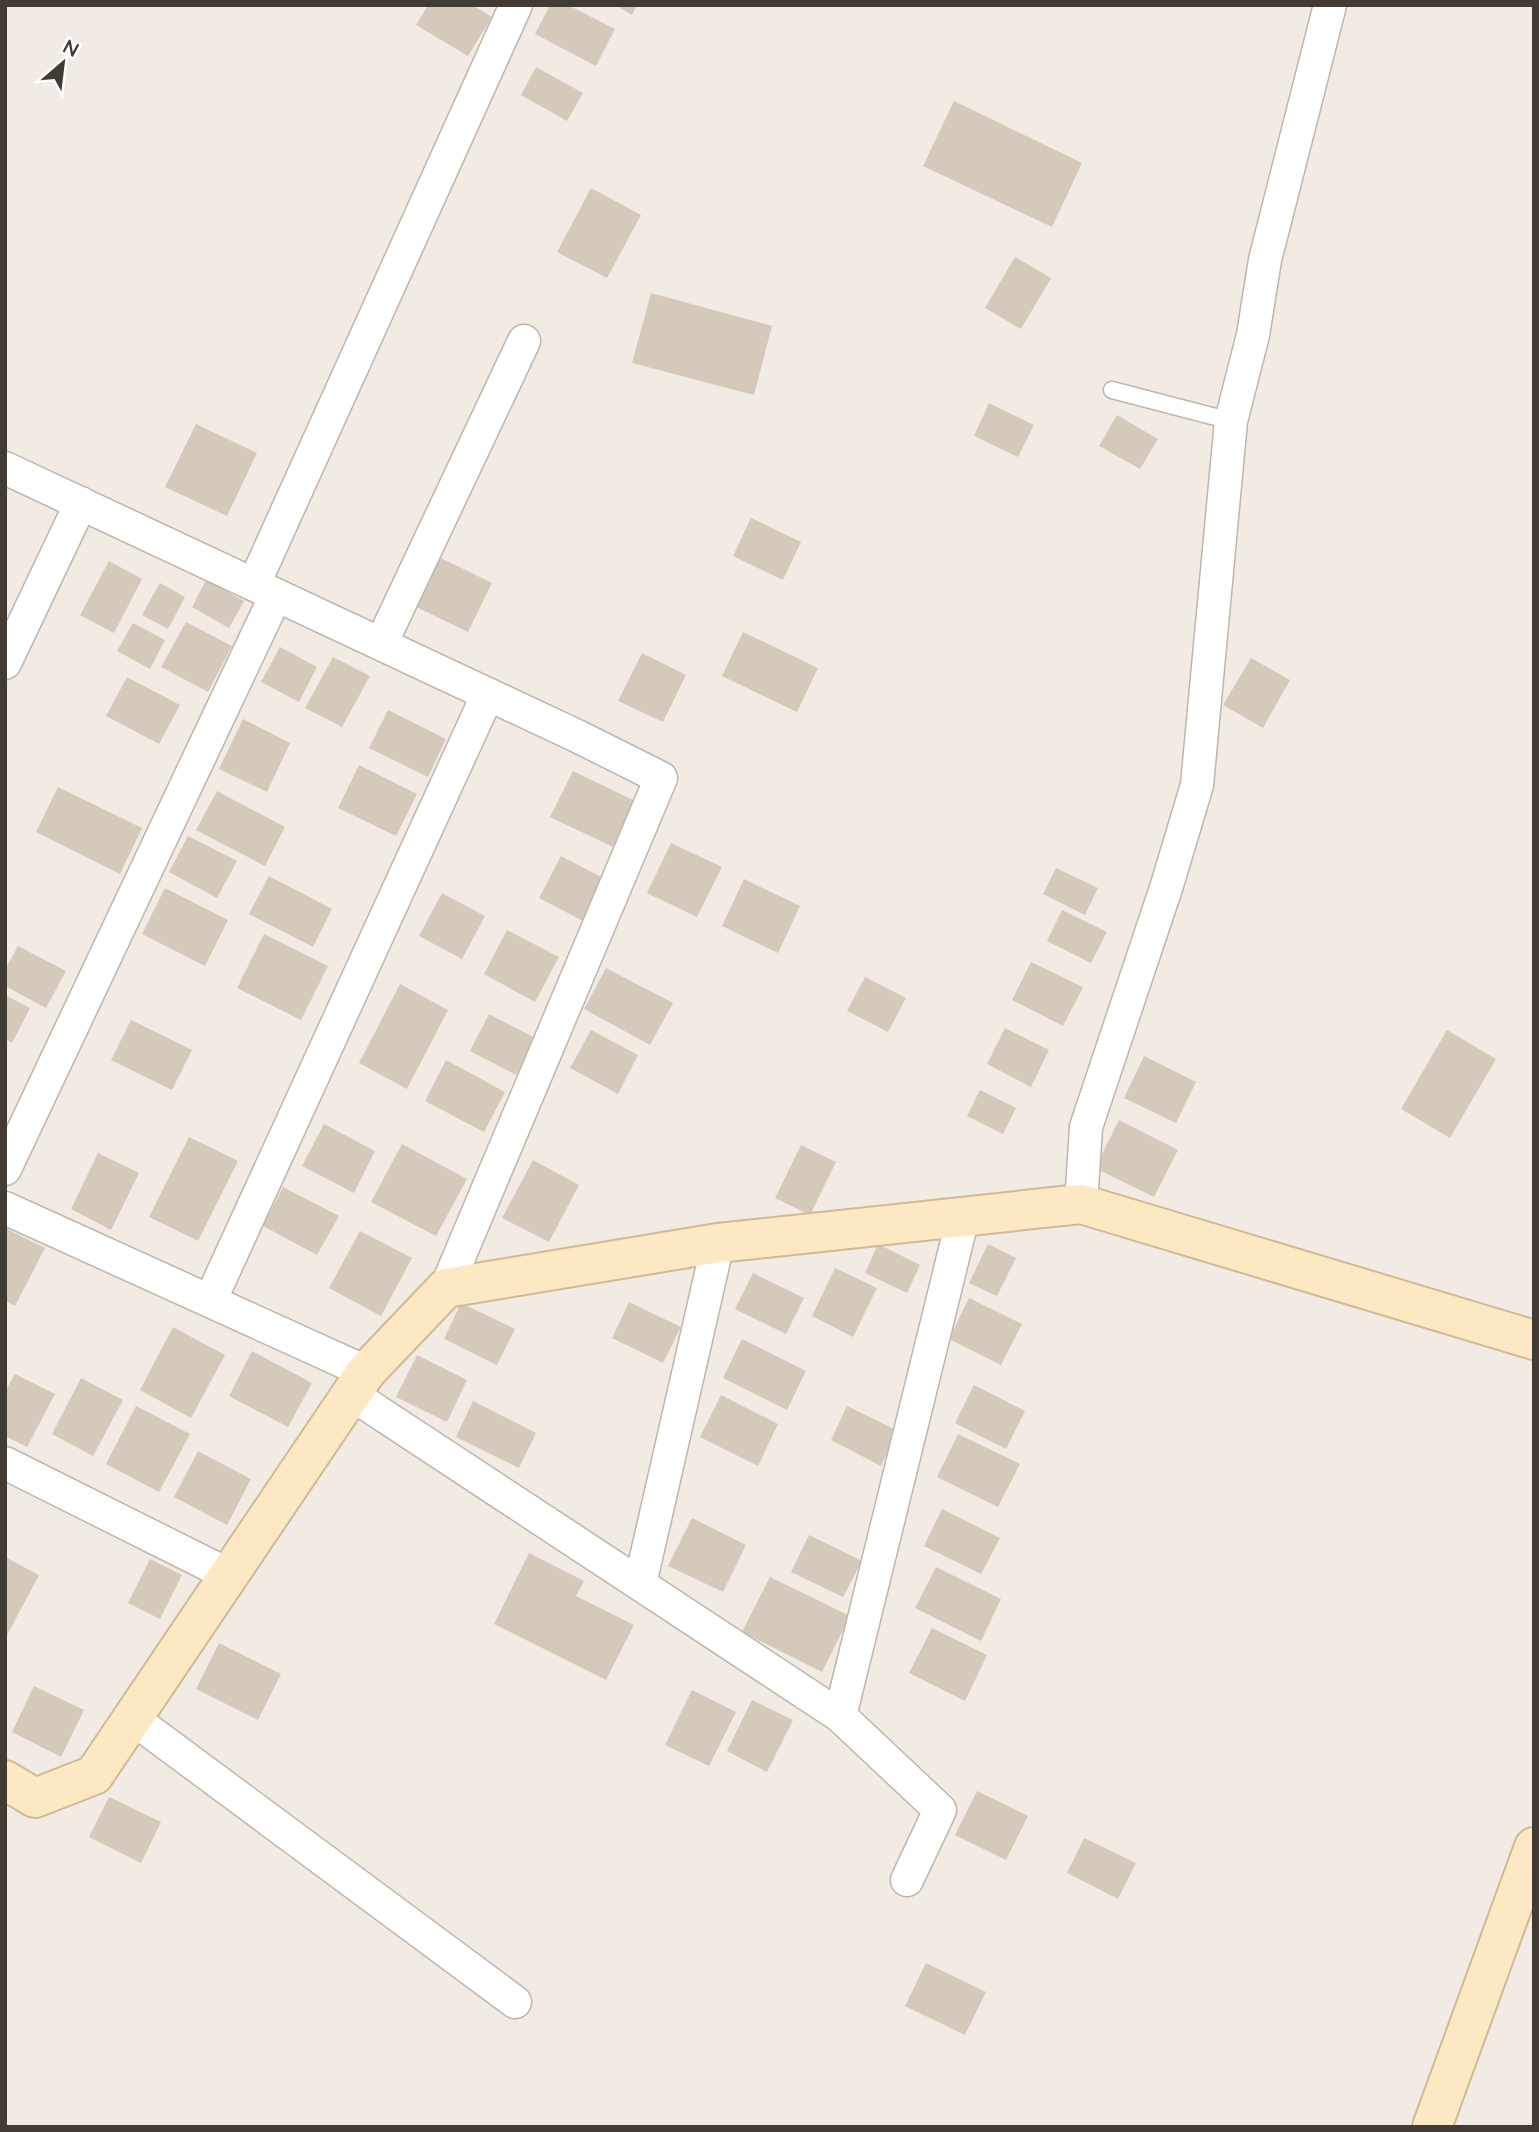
<svg xmlns="http://www.w3.org/2000/svg" width="1539" height="2132" font-family="Lato,sans-serif">
  <rect width="100%" height="100%" fill="#f1ebe3"/>
  <path fill="#d5c9bc" d="M428 5H472L492 17 468 56 416 25Z
    M550 5H568L615 29 596 66 535 34Z
    M615 5H637L632 15Z
    M536 67 583 93 567 121 521 95Z
    M954 101 1082 163 1052 227 923 166Z
    M591 188 641 215 607 278 557 252Z
    M1015 257 1051 278 1021 329 985 308Z
    M651 293 772 326 754 395 632 363Z
    M989 403 1034 425 1018 457 974 436Z
    M1117 415 1158 439 1140 469 1099 446Z
    M196 424 257 453 227 516 165 487Z
    M751 518 801 542 783 580 733 556Z
    M435 555 492 583 468 632 410 604Z
    M109 561 142 579 114 633 80 615Z
    M206 580 244 601 229 628 192 607Z
    M160 583 185 597 168 629 142 615Z
    M186 622 232 646 208 692 161 667Z
    M133 623 165 640 150 669 117 651Z
    M743 632 818 668 797 712 722 676Z
    M280 647 317 667 299 702 261 682Z
    M642 653 686 675 663 722 618 701Z
    M333 657 370 676 342 727 305 708Z
    M1251 658 1290 680 1263 728 1223 705Z
    M127 677 180 705 159 744 106 716Z
    M388 710 446 739 428 777 369 748Z
    M243 719 290 743 267 792 219 769Z
    M359 765 417 794 396 836 338 808Z
    M573 771 635 801 613 847 550 817Z
    M58 787 142 828 120 874 36 832Z
    M217 791 285 827 265 866 196 830Z
    M188 836 237 861 217 898 169 872Z
    M671 843 722 867 697 917 647 893Z
    M561 856 607 880 585 922 539 898Z
    M1056 868 1098 888 1085 915 1043 894Z
    M269 876 332 909 313 947 249 914Z
    M744 879 800 906 778 953 722 926Z
    M165 888 228 920 205 966 142 934Z
    M442 893 485 916 462 959 419 936Z
    M1062 910 1107 932 1091 963 1047 941Z
    M507 930 559 957 535 1002 484 974Z
    M264 934 328 966 301 1020 237 988Z
    M18 946 66 971 46 1008 5 986V970Z
    M1031 962 1083 987 1063 1026 1012 1000Z
    M606 968 673 1003 650 1045 584 1009Z
    M865 977 906 998 888 1032 847 1011Z
    M400 984 448 1010 407 1089 359 1063Z
    M5 995 30 1008 12 1043 5 1039Z
    M489 1014 535 1038 516 1075 470 1051Z
    M131 1020 192 1050 172 1090 111 1060Z
    M1005 1028 1049 1050 1031 1087 987 1064Z
    M591 1030 638 1055 618 1094 570 1068Z
    M1447 1030 1496 1059 1450 1138 1401 1109Z
    M1144 1056 1196 1082 1176 1123 1124 1098Z
    M446 1060 505 1092 484 1132 425 1101Z
    M980 1090 1016 1108 1003 1134 967 1116Z
    M1119 1120 1178 1150 1154 1197 1095 1168Z
    M324 1124 375 1151 354 1193 302 1166Z
    M189 1137 238 1161 198 1241 149 1217Z
    M402 1144 467 1179 436 1236 371 1202Z
    M801 1145 836 1162 810 1215 775 1198Z
    M98 1153 139 1173 111 1230 71 1209Z
    M533 1160 579 1185 549 1242 502 1218Z
    M283 1187 339 1216 317 1255 263 1226Z
    M7 1229 45 1248 15 1306 5 1301V1233Z
    M360 1231 412 1258 381 1316 329 1288Z
    M878 1244 920 1265 907 1293 865 1273Z
    M988 1244 1016 1258 997 1296 969 1283Z
    M835 1268 877 1288 853 1337 812 1316Z
    M753 1273 804 1298 786 1334 735 1309Z
    M969 1298 1022 1324 1001 1365 949 1339Z
    M629 1302 681 1327 663 1363 612 1338Z
    M461 1303 515 1329 497 1365 444 1339Z
    M173 1327 225 1355 191 1418 140 1390Z
    M742 1339 806 1371 787 1410 723 1378Z
    M252 1351 312 1383 288 1427 229 1396Z
    M417 1355 467 1380 447 1422 396 1397Z
    M15 1374 55 1394 27 1447 5 1436V1392Z
    M81 1378 123 1400 93 1456 52 1434Z
    M974 1385 1025 1411 1006 1449 955 1423Z
    M721 1395 778 1424 758 1466 700 1437Z
    M473 1401 536 1433 519 1468 456 1437Z
    M136 1406 190 1434 159 1492 106 1464Z
    M847 1406 898 1431 881 1466 831 1440Z
    M958 1434 1020 1464 998 1507 937 1477Z
    M198 1451 251 1479 227 1525 174 1497Z
    M942 1509 1000 1538 981 1574 924 1546Z
    M692 1518 746 1545 723 1592 668 1566Z
    M809 1535 862 1561 843 1597 791 1572Z
    M529 1553 584 1581 576 1596 634 1625 606 1680 494 1624Z
    M5 1557 39 1575 5 1639Z
    M150 1559 182 1575 160 1619 128 1603Z
    M936 1567 1001 1599 981 1641 915 1608Z
    M770 1577 850 1616 822 1672 742 1632Z
    M932 1628 987 1655 965 1701 909 1673Z
    M219 1643 281 1674 258 1720 196 1689Z
    M34 1686 84 1710 61 1757 12 1732Z
    M692 1690 736 1712 709 1766 665 1745Z
    M752 1700 793 1720 767 1772 727 1751Z
    M977 1791 1028 1816 1006 1860 955 1835Z
    M109 1797 161 1822 141 1863 89 1837Z
    M1084 1838 1136 1863 1118 1899 1067 1873Z
    M926 1963 986 1992 965 2035 905 2006Z"/>
  <g fill="none" stroke-linecap="round" stroke-linejoin="round">
    <g stroke="#bfb5aa" stroke-width="19">
      <path id="lane" d="M1112 390 1231 421"/>
    </g>
    <g stroke="#bfb5aa" stroke-width="35">
      <path id="street" d="M5 468 577 736 661 778 446 1288
        M254 584 516 5
        M381 644 524 341
        M5 663 81 503
        M5 1169 276 595
        M1081 1204 1086 1127 1167 885 1197 785 1231 421 1253 335 1265 260 1330 5
        M5 1208 366 1372
        M210 1301 488 694
        M351 1394 840 1716 940 1810 907 1880
        M5 1463 229 1575
        M640 1584 718 1243
        M840 1716 963 1217
        M132 1718 515 2002"/>
    </g>
    <g stroke="#cfba95" stroke-width="42">
      <path id="secondary" d="M5 1780 35 1798 94 1775 366 1372 446 1288 718 1243 1081 1204 1534 1340
        M1432 2127 1534 1847"/>
    </g>
    <use href="#lane" stroke="#fff" stroke-width="16"/>
    <use href="#street" stroke="#fff" stroke-width="32"/>
    <use href="#secondary" stroke="#fce8c2" stroke-width="38"/>
  </g>
  <rect width="1539" height="2132" fill="none" stroke="#423b34" stroke-width="14"/>
  <g transform="translate(63 63) rotate(28)" stroke="#ffffff" stroke-width="5" paint-order="stroke">
  <path d="M0-5L12 26L0 18L-12 26Z" fill="#423b34"/>
  <text y="-10" font-size="19" font-weight="bold" text-anchor="middle" fill="#423b34">N</text>
  </g>
</svg>
